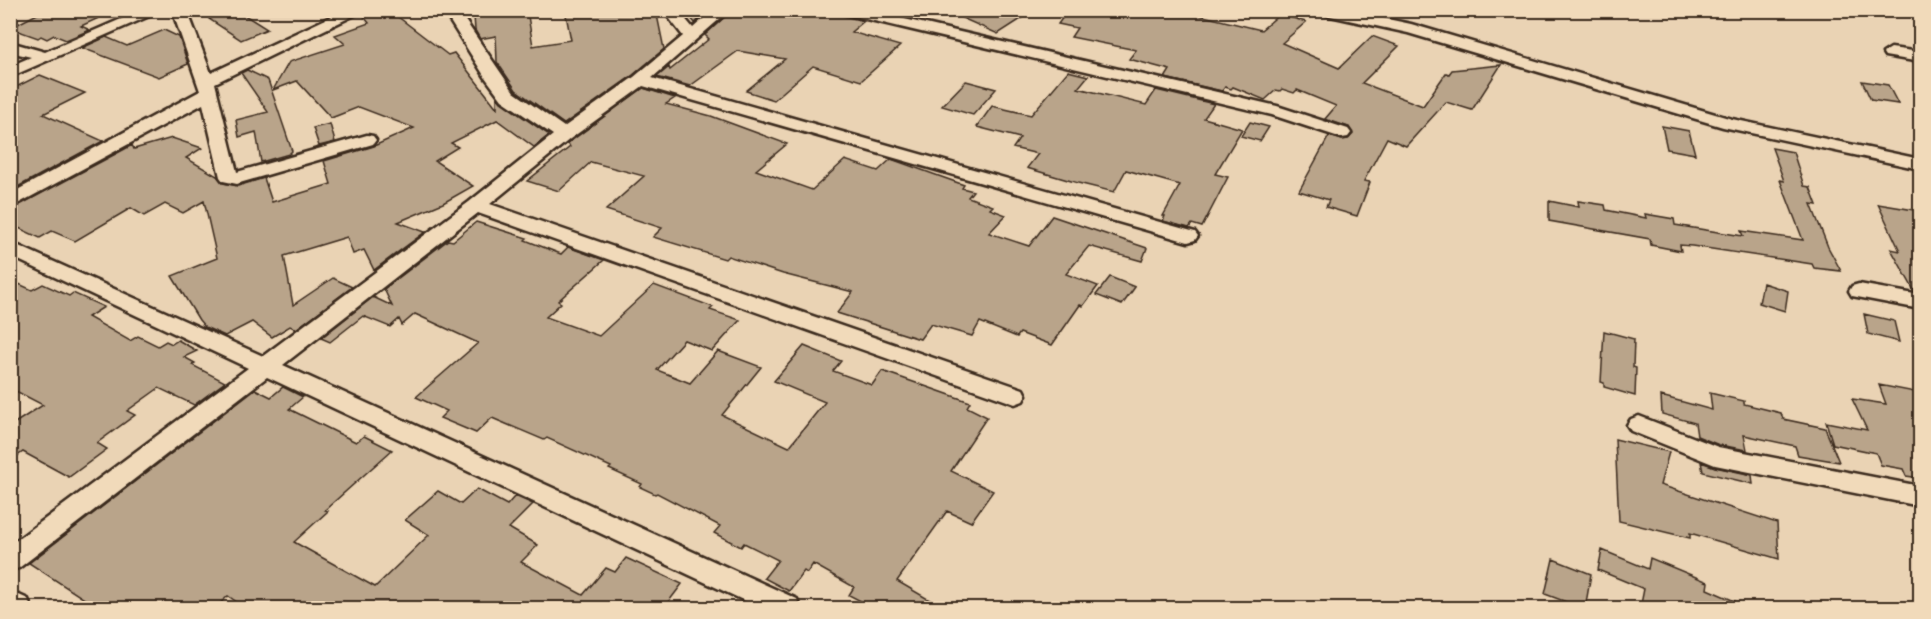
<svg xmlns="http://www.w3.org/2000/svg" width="1931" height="619" font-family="Delius,sans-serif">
  <rect width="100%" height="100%" fill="#ead3b4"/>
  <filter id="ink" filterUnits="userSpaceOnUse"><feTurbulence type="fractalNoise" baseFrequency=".0167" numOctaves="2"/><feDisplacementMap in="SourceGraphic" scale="12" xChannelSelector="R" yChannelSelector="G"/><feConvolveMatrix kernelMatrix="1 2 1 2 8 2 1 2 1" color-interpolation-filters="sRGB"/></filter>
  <g filter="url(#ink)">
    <path fill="#b9a48a" stroke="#3b2a1e" stroke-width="1.5" d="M45 10H116L81 26 90 30 66 40 54 35 47 39 41 36 38 38 10 28Z
      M367 10H389L448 55 454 53 497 108V97L501 102 549 135 534 147 497 120 451 143 458 147 435 161 473 186 443 203 398 222 425 232 374 270 364 250 353 254 347 237 284 256 293 305 333 278 352 287 296 329 290 326 272 337 252 322 225 336 205 327 199 320 172 276 217 258 204 201 183 213 165 204 144 216 131 208 75 241 52 231 40 238 10 224V210L123 150 132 145 134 149 172 138 202 148 186 158 217 176 223 183 238 186 264 178 272 202 331 184 324 161 374 146 414 128 359 107 331 118 297 81 273 90 289 62 345 44 335 35 369 23 362 14Z
      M511 10H527L533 46 571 40 565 10H656L664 49 633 75 564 124 516 90 497 62 496 36 480 39 475 30 474 16Z
      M684 10H709L695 23Z
      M732 10H835L844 16 864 21 851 32 900 46 861 81 813 66 774 100 746 91 785 59 738 51 690 86 657 77 669 67 670 70 709 39 705 35Z
      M944 10H1035L998 34Z
      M1068 10H1201L1199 15 1261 30 1280 14 1306 22 1282 43 1339 68 1372 36 1399 46 1362 83 1423 106 1446 73 1449 74 1452 70 1501 65 1472 110 1446 102 1406 146 1387 138 1364 181 1370 182 1357 216 1326 207 1329 200 1299 191 1329 136 1342 140 1348 139 1353 134 1349 127 1325 119 1336 106 1297 90 1294 93 1282 89 1280 91 1276 90 1265 100 1233 87 1231 89 1225 87 1222 91 1165 78 1170 70 1129 59 1136 50 1071 37 1077 28 1058 24Z
      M230 11 238 16 243 14 267 29 241 40 209 19Z
      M164 30 179 37 188 64 159 77 82 48 106 37 127 46Z
      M247 70 268 80 292 151 289 154 261 162 256 132 239 137 236 120 268 112 241 73Z
      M1068 71 1088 76 1078 88 1146 105 1156 90 1214 104 1204 118 1242 129 1215 174 1228 177 1202 227 1192 224 1189 228 1163 221 1165 216H1163L1180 185 1126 170 1114 192 1078 183 1027 168 1038 154 1013 148 1020 138 977 127 992 106 1031 115Z
      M40 75 85 93 43 114 103 141 10 191V90Z
      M966 81 996 89 973 115 942 106Z
      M1862 81 1888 85 1898 104 1871 100Z
      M643 88 675 98 666 104 711 116 787 144 756 170 812 190 845 160 878 171 891 159 964 185 962 188 973 191 968 197 993 206 990 209 1006 215 989 233 1029 246 1052 216 1147 248 1142 261 1089 246 1066 274 1098 286 1083 306 1080 305 1052 345 1020 333 1017 337 980 322 972 336 931 324 920 339 837 313 853 292 783 274 728 256 725 259 653 237 662 228 606 210 644 176 591 162 559 191 527 181 570 147 568 143 571 141Z
      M1250 122 1269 127 1260 141 1241 136Z
      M330 124 335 142 319 146 313 128Z
      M1662 126 1689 131 1695 154 1667 149Z
      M1772 148 1793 152 1804 186 1810 187 1817 205 1811 204 1828 247 1841 271 1814 268 1812 264 1692 246 1680 245 1681 251 1651 245 1650 239 1549 221V201L1579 207 1578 201 1605 205 1606 210 1646 218 1645 214 1674 219 1675 225 1743 236 1741 231 1803 240 1780 180 1784 181Z
      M1878 204 1920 211V293L1915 292 1891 249 1900 251Z
      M476 222 527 238 525 240 561 254 568 247 604 260 558 301 561 303 546 317 599 336 654 285 713 307 710 310 740 320 712 351 684 340 657 370 690 383 718 351 761 367 722 415 789 447 825 402 774 381 804 346 841 361 833 371 872 385 882 371 970 402 967 407 987 417 951 471 993 491 971 522 947 511 897 581 945 609H876L849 595 854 587 813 564 807 573 804 571 789 591 764 578 778 560 744 543 741 547 714 533 720 526 657 493 655 494 640 487 642 484 609 469 611 467 547 438 544 440 492 418 476 433 440 418 447 411 416 397 478 343 415 314 402 325 399 319 390 327 363 316 330 342 321 338 373 297 392 306 384 289 448 240 453 241Z
      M1110 277 1135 287 1122 305 1096 295Z
      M10 280 32 290 43 284 69 296 73 293 104 307 88 317 130 341 138 336 158 346 166 341 172 344 178 340 197 351 184 357 195 363 192 365 225 382 194 405 159 388 127 411 135 415 97 443 107 449 69 477 23 452 10 461V426L43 405 10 388Z
      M1763 283 1788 291 1785 311 1759 303Z
      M1864 314 1894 321 1899 342 1868 334Z
      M1604 331 1634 339 1633 367 1636 368 1635 396 1604 387V383L1601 382Z
      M1879 385 1920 393V478L1906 476 1903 469 1881 465 1876 453 1833 444 1826 422 1867 430 1852 399 1886 404Z
      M283 387 303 397 289 409 356 442 364 436 392 450 325 510 328 511 294 542 375 587 429 535 405 520 438 491 461 504 477 489 507 505 515 496 533 504 509 528 538 545 521 562 583 595 606 568 615 572 626 558 682 584 663 609H247L228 596 214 609H75L86 600 29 563 255 389 271 397Z
      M1710 393 1744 401V404L1781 413 1783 419 1825 428 1839 462 1798 455 1795 446 1744 435 1747 450 1719 445 1697 436 1695 423 1662 414 1661 396 1712 410Z
      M1615 439 1669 452 1660 485 1777 523 1779 559 1690 533V538L1619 521Z
      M1701 462 1715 467 1752 475 1753 484 1703 472Z
      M1602 550 1648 569 1650 558 1708 582 1707 589 1753 609H1652L1641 604 1644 589 1598 570Z
      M1553 559 1591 574 1585 609 1545 594Z"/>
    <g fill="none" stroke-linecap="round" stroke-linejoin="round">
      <g stroke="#3b2a1e" stroke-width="5">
        <path id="street" d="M142 10H163L10 77V66L31 57 10 52V42L45 52Z
          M172 10H187L211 73 345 10H365L215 83 237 172 367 135 373 136 376 140 373 144 243 182 237 184 223 181 220 177 203 104 10 208V194L200 91Z
          M443 10H458L514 92 564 127 634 77 683 36 663 10H678L693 28 713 10H730L652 78 1195 232 1198 236 1195 240 1188 242 1181 240 643 86 570 139 490 204 1023 389 1026 395 1023 401 1015 404 1007 401 478 213 283 365 797 599 800 608H760L267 377 19 568 10 571V545L248 368 10 256V242L263 356 469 202 553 135 502 100 485 77Z
          M838 10H866L1277 106 1348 129 1351 133 1348 137 1342 138 1272 115 845 14Z
          M1314 10H1345L1411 24 1732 119 1920 159V169L1723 127 1408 33 1321 14Z
          M1891 48 1920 52V62L1885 56 1883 53Z
          M1859 284 1920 295V309L1852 296 1849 291 1852 286Z
          M1639 416 1718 447 1920 486V506L1715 465 1631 431 1627 425 1631 419Z
          M10 591 28 599 31 608H10Z"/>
      </g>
      <use href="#street" fill="#f1daba" fill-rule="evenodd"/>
    </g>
  </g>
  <rect width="1931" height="619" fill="none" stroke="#f1daba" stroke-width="36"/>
  <rect x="18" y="18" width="1895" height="583" fill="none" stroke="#3b2a1e" stroke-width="2" filter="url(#ink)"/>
</svg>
